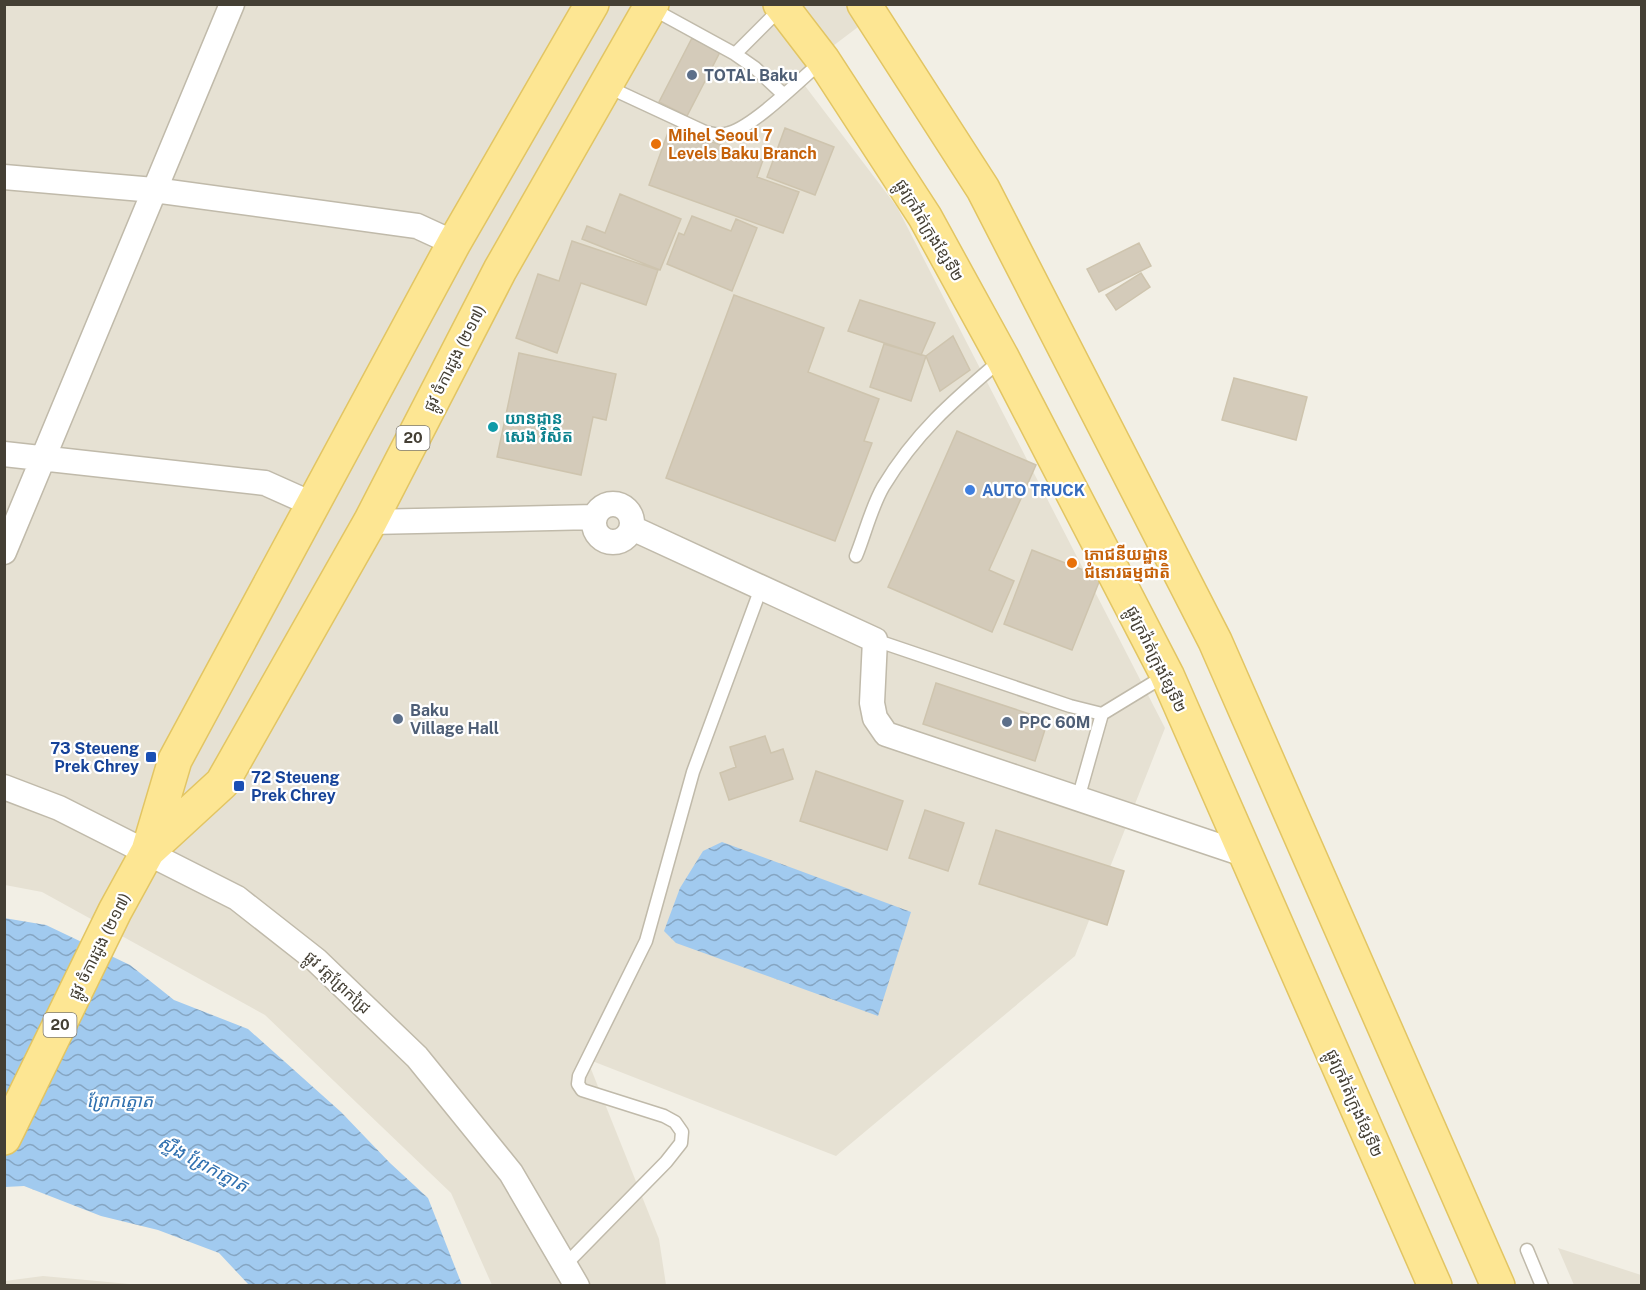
<svg xmlns="http://www.w3.org/2000/svg" width="1646" height="1290" font-family="'Public Sans','Noto Sans Khmer',sans-serif">
  <defs>
    <pattern id="water-waves" width="16" height="10" patternUnits="userSpaceOnUse" patternTransform="scale(1.5)"><rect width="16" height="10" fill="#a1caef"/><path d="M0 5q4-4 8 0t8 0" fill="none" stroke="#85a5c2"/></pattern>
  </defs>
  <rect width="100%" height="100%" fill="#f2efe5"/>
  <path fill="#e6e1d3" d="M4 5H887L796 74 897 207 1165 728 1075 956 836 1156 587 1059 659 1239 666 1285H492L451 1193 265 1015 42 892 5 885Z
    M1558 1248 1641 1275V1285H1574Z
    M43 1276 140 1285H5V1281Z"/>
  <path fill="url(#water-waves)" d="M722 842 911 912 878 1016 676 943 664 931 680 888 703 851Z
    M4 918 46 925 130 965 174 1000 248 1029 341 1112 390 1163 428 1198 462 1285H249L219 1253 158 1230 101 1216 24 1186 5 1187Z"/>
  <path fill="#d4cbba" stroke="#cec4ae" stroke-width="1.5" d="M692 38 720 52 687 116 659 102Z
    M670 127 763 160 757 177 799 192 783 233 649 185Z
    M785 128 834 147 815 195 767 177Z
    M620 194 681 219 660 270 582 239 587 226 605 233Z
    M692 216 731 231 736 219 757 228 732 291 667 264 679 233 684 235Z
    M572 241 658 270 646 305 581 283 557 353 516 338 538 274 559 281Z
    M1139 243 1151 266 1099 292 1087 269Z
    M1141 273 1150 287 1116 310 1106 295Z
    M734 295 824 328 808 372 879 399 864 441 872 443 835 541 666 478Z
    M860 300 935 323 921 355 848 331Z
    M953 336 970 370 940 391 926 356Z
    M884 344 926 356 911 401 870 387Z
    M519 353 616 374 606 420 593 417 581 475 497 457Z
    M1234 378 1307 397 1296 440 1222 420Z
    M957 431 1036 465 989 570 1014 581 992 632 888 587Z
    M1032 550 1101 577 1072 650 1004 624Z
    M936 683 1048 720 1035 761 923 724Z
    M765 736 771 753 783 749 793 779 729 800 720 773 736 767 730 747Z
    M816 771 903 801 887 850 800 821Z
    M925 810 964 823 948 871 909 858Z
    M996 830 1124 871 1107 925 979 884Z"/>
  <g fill="none" stroke-linecap="round" stroke-linejoin="round">
    <g stroke="#c0baaa" stroke-width="15">
      <path id="lane" d="M651 8 735 54 755 68 783 94
        M735 54 781 8
        M606 86 705 132C713 134 720 136 729 133 754 126 800 80 822 61
        M856 556C865 534 871 508 883 487 916 432 954 400 1002 359
        M875 640 1070 706 1102 714 1166 675
        M1078 799 1102 714
        M1527 1250 1542 1286
        M565 1265 666 1162 681 1143 682 1132 675 1122 664 1116 582 1090 578 1084 579 1076 646 941 693 772 761 588"/>
    </g>
    <g stroke="#c0baaa" stroke-width="27">
      <path id="street" d="M4 177 154 190 417 226 454 243
        M4 454 265 483 312 504
        M594 523a19 19 0 1 1 38 0a19 19 0 1 1-38 0Z
        M370 522 595 517
        M632 528 875 640 872 703 875 718 886 734 1246 855
        M4 552 232 4
        M4 787 59 808 237 898 316 960 417 1057 511 1173 577 1286"/>
    </g>
    <g stroke="#e2c563" stroke-width="36">
      <path id="primary" d="M780 4 823 60 925 217 1003 359 1167 675 1435 1286
        M864 4 983 189 1215 641 1498 1286
        M148 851 222 783 370 522 500 270 652 4
        M4 1138 115 911 148 851 175 760 454 243 592 4"/>
    </g>
    <use href="#lane" stroke="#fff" stroke-width="12"/>
    <use href="#street" stroke="#fff" stroke-width="24"/>
    <use href="#primary" stroke="#fde693" stroke-width="33"/>
  </g>
  <g fill="#5c6f8a" stroke="#fff" stroke-width="2">
    <circle cx="692" cy="75" r="6"/>
    <circle cx="398" cy="719" r="6"/>
    <circle cx="1007" cy="722" r="6"/>
  </g>
  <g fill="#e8710a" stroke="#fff" stroke-width="2">
    <circle cx="656" cy="144" r="6"/>
    <circle cx="1072" cy="563" r="6"/>
  </g>
  <circle fill="#0f9aa8" stroke="#fff" stroke-width="2" cx="493" cy="427" r="6"/>
  <circle fill="#3f7fe0" stroke="#fff" stroke-width="2" cx="970" cy="490" r="6"/>
  <g fill="#1a4fb4" stroke="#fff" stroke-width="2">
    <rect x="145" y="751" width="12" height="12" rx="3"/>
    <rect x="233" y="780" width="12" height="12" rx="3"/>
  </g>
  <g text-anchor="middle" stroke-width="4.5" stroke-linejoin="round" paint-order="stroke">
    <g fill="#fff" stroke="#7c7971" stroke-width="1.5">
      <rect x="396.5" y="426" width="33" height="24" rx="4.5"/>
      <rect x="43.5" y="1013" width="33" height="24" rx="4.5"/>
    </g>
    <g font-size="15" font-weight="bold" fill="#443f34">
      <text x="413" y="443">20</text>
      <text x="60" y="1030">20</text>
    </g>
    <g font-size="16" font-weight="bold" fill="#4e5e75" stroke="#fff" text-anchor="start">
      <text x="704" y="81">TOTAL Baku</text>
      <text x="410" y="716">Baku<tspan x="410" dy="18">Village Hall</tspan></text>
      <text x="1019" y="728">PPC 60M</text>
    </g>
    <g font-size="16" font-weight="bold" fill="#c56008" stroke="#fff" text-anchor="start">
      <text x="668" y="141">Mihel Seoul 7<tspan x="668" dy="18">Levels Baku Branch</tspan></text>
      <text x="1084" y="560">ភោជនីយដ្ឋាន<tspan x="1084" dy="18">ជំនោរធម្មជាតិ</tspan></text>
    </g>
    <g font-size="16" fill="#443f34" stroke="#fff">
      <text transform="translate(930 230) rotate(59)" y="6">ផ្លូវក្រវ៉ាត់ក្រុងខ្សែទី២</text>
      <text transform="translate(454 358) rotate(-63)" y="6">ផ្លូវ ចំការដូង (២១៧)</text>
      <text transform="translate(1157 659) rotate(64)" y="6">ផ្លូវក្រវ៉ាត់ក្រុងខ្សែទី២</text>
      <text transform="translate(99 946) rotate(-63)" y="6">ផ្លូវ ចំការដូង (២១៧)</text>
      <text transform="translate(338 982) rotate(43)" y="6">ផ្លូវ វត្តព្រែកជ្រៃ</text>
      <text transform="translate(1355 1103) rotate(66)" y="6">ផ្លូវក្រវ៉ាត់ក្រុងខ្សែទី២</text>
    </g>
    <g font-size="16" font-weight="bold" fill="#0d838f" stroke="#fff" text-anchor="start">
      <text x="505" y="424">យានដ្ឋាន<tspan x="505" dy="18">សេង វិសិត</tspan></text>
    </g>
    <g font-size="16" font-weight="bold" fill="#366cbe" stroke="#fff" text-anchor="start">
      <text x="982" y="496">AUTO TRUCK</text>
    </g>
    <g font-size="16" font-weight="bold" fill="#164399" stroke="#fff" text-anchor="end">
      <text x="139" y="754">73 Steueng<tspan x="139" dy="18">Prek Chrey</tspan></text>
      <text x="251" y="783" text-anchor="start">72 Steueng<tspan x="251" dy="18">Prek Chrey</tspan></text>
    </g>
    <g font-size="18" font-style="italic" fill="#2f70af" stroke="#fff">
      <text x="120" y="1107">ព្រែកត្នោត</text>
      <text transform="translate(203 1164) rotate(28)" y="6">ស្ទឹង ព្រែកត្នោត</text>
    </g>
  </g>
  <rect width="1646" height="1290" fill="none" stroke="#443f34" stroke-width="12"/>
</svg>
